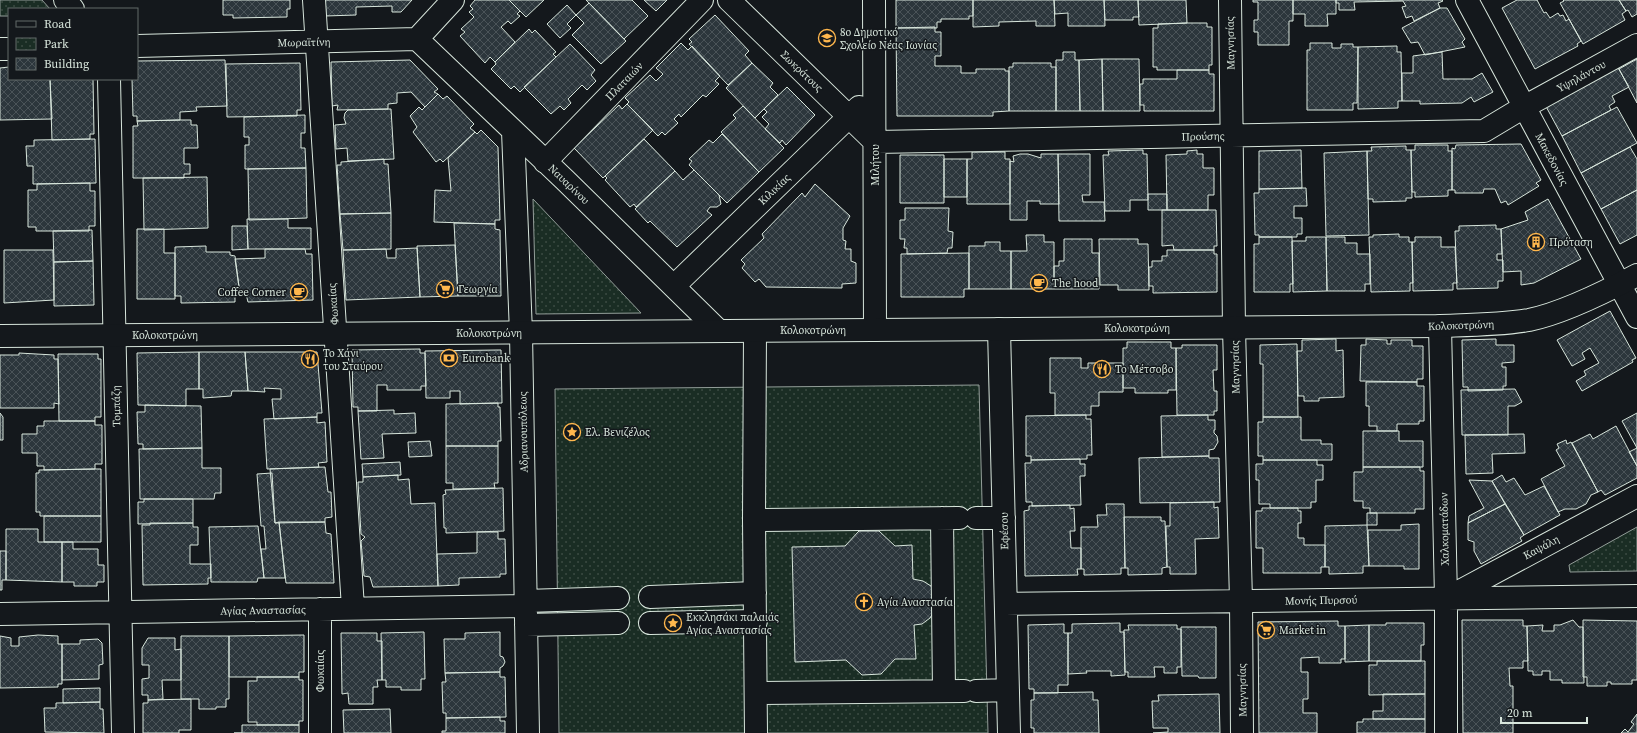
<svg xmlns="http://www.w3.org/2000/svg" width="1637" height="733" font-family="'Source Serif 4',serif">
  <defs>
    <pattern id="park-dots" width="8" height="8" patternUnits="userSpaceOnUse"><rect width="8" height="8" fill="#1a2d24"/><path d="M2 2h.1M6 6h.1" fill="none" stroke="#3b4b43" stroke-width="1.8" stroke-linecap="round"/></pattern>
    <pattern id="building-cross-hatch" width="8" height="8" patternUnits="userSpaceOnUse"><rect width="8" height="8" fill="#2c363c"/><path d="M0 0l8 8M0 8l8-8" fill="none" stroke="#4a5358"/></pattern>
  </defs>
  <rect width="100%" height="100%" fill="#14181c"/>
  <path fill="url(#park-dots)" stroke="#939e99" d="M0 0H42L50 9H9V16H0Z
    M533 199 641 313 536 314Z
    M979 385 988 733H559L555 389Z
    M1637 527V571L1570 572 1569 565Z"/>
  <path fill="url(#building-cross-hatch)" stroke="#d8e6dc" d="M223 0H290V9H287V17L233 18V15H223Z
    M325 0H412L401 12H392V6L356 7V15L325 16Z
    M475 0H509L520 11 517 14 520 16 511 24 508 21 501 27 515 42 495 62 490 57 485 63 460 36 465 32 461 29 474 17 469 12 473 9 470 6Z
    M509 0H544L526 17Z
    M586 0H632L648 16 624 39Z
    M644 0H667L656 11Z
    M896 0H973V16H969V19H941V22H937V28H896Z
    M973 0H1054L1055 26H1036V21L999 22V26L973 27Z
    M1054 0H1104L1105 26H1068V13L1055 14Z
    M1104 0H1138L1139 17H1133V20H1105Z
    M1138 0H1186L1187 23 1139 25Z
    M1253 0H1293V21H1289V45H1258V32H1254V20H1258V2H1253Z
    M1293 0H1336V14H1327L1328 26H1305V14H1293Z
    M1336 0H1442L1443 1 1438 3 1440 8 1414 21 1412 16 1406 18 1402 7 1406 6 1403 1 1354 2 1355 10H1339V3H1336Z
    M1517 0H1537L1544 13 1546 12 1550 18 1558 13 1560 16 1563 15 1566 21 1569 19 1581 41 1577 44 1578 46 1535 69 1502 8Z
    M1563 0H1619L1626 11 1622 14 1625 20 1583 44 1560 3 1564 1Z
    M1619 0H1637V14L1632 17 1628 10 1626 11Z
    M589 3 626 41 601 64 572 35 584 23 576 15Z
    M567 5 576 15 567 24 571 28 560 38 547 24Z
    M1440 8H1447L1465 39 1462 42 1465 47 1425 55 1418 42 1411 43 1402 28Z
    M715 15 749 51 745 55 752 63 728 85 689 44 692 42 689 39Z
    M1187 23H1207V27H1212V65H1209V70H1157V67H1153V28H1158V24Z
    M935 27V32H941V56H935V66H961V73H976V69H1005V71H1009V111L993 112V116H897L896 28Z
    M529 29 532 33 535 30 556 52 553 54 556 57 520 92 514 86 511 89 491 69 496 64 495 62Z
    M681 43 688 50 692 46 720 76 715 81 719 84 706 97 703 95 681 117 679 114 674 119 678 123 665 135 662 132 658 136 627 104 629 102 625 98 650 75 656 81 663 74 656 68Z
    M1310 43H1332V48H1341V44H1353V47H1358L1357 103H1353V110H1307V50H1310Z
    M570 44 595 70 591 75 596 81 587 90 582 85 568 99 571 103 564 110 560 106 551 114 524 87Z
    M1397 46V52H1401L1402 101H1398V108L1358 109V47Z
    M1063 52H1075V60H1079L1080 111H1056V60H1063Z
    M1442 52 1443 79H1472L1482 73 1493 92 1474 102 1471 97 1462 103 1420 104V101H1402V73H1413V56Z
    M1102 59 1103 111H1080L1079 60Z
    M1102 59H1139L1140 111H1103Z
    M1637 59V103L1619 69Z
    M225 60 227 106 196 107 197 111 180 112V120L137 121V116H133L132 79H137V61Z
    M410 60 438 89 434 92 438 94 425 107 411 92 397 93V103L388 104V109L337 110 338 105 332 106 331 62Z
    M300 63 301 110H297V116L227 117 226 64Z
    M752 63 773 83 770 87 778 95 755 118 726 88Z
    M1013 63H1051V67H1056V111H1009V67H1013Z
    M1616 64 1629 87 1612 96 1615 102 1609 106 1611 110 1562 136 1543 101Z
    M9 67V79H50L52 119 0 120V68Z
    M1177 70H1209V74H1214V111H1144V105H1140V84H1143V79H1177Z
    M50 79H93L94 134H90V139L52 140Z
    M787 87 815 115 786 145 782 140 780 143 765 129 769 124 762 117 767 112 764 109Z
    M438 94 443 99 447 96 474 124 470 128 475 132 443 162 440 159 436 162 413 132 417 127 410 116 419 107 422 110Z
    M627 104 653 130 603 178 574 148 619 105 622 109Z
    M743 106 784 148 759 172 721 132 736 118 733 115Z
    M1617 107 1637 143 1581 173 1562 136Z
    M391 109 394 159 348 161 347 148 336 149 335 125 346 124 344 118 345 113 348 110Z
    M305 115V133H301V148H305L306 168 245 169V145H249V137H244V117Z
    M180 120H191V125H197L198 148H184V164H190V174H184V178H133V126H138L137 121Z
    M481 130 498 147 500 220H495V224L434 222 435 190 451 191 448 158 475 132 477 134Z
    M722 134 759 172 727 203 689 165 692 161 689 159 709 140 713 143Z
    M95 139 96 183 33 184V166H27L26 146H34V140Z
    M644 139 675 171 636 207 634 204 630 207 605 180 607 178 605 176Z
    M1521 144 1541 180 1536 183 1539 186 1508 205 1506 201 1501 203 1495 189H1484L1483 193H1455V190H1452V148L1455 149 1456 145Z
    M1415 145H1448V151H1452V190H1448V196L1415 197V192H1412L1411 150H1415Z
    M1406 146V150H1411L1412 198H1406V201L1373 202V199H1368L1367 151H1372L1371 147Z
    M1630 147 1637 159V190L1601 209 1581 173Z
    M1143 150V154H1147L1148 200H1130V211H1105L1103 155H1109L1108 151Z
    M1197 150V154H1203V168H1214V195H1208V210H1167L1166 155 1187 154V151Z
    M1301 150 1302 188 1259 189V151Z
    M1367 151 1369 235 1326 236 1324 153Z
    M972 152H1005V159H1010V204H967V159H972Z
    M1020 154H1028L1041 158V154H1058L1059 204H1040V201H1027V220H1010V161L1014 162 1013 156Z
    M1058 154H1090V195H1082L1083 202H1104L1105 221H1059Z
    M900 155H944V203H900Z
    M384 159V164H388L391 213 340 214 337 165H341V162Z
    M944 159H967V197H944Z
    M306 168 307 218 249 220 248 169Z
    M694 170 719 195 721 204 717 207H710L707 211 712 215 677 247 650 221 648 223 635 209 675 171 683 180Z
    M207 177 208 228 144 230 143 178Z
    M90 183V191H95V226H89V231H36V227H28V190H37V184Z
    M815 184 850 216 843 228V240L846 241 845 249H851V261L856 263V283L842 284V288L766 287 759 279 755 282 742 268 745 264 741 260 764 238 762 234 802 193 805 197Z
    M1306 188 1307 206H1294V218H1302V234H1297V237H1259V235H1255L1254 193H1259V189Z
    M1637 190V235L1620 244 1601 209Z
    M1148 194H1167V210H1148Z
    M1548 199 1581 259 1534 283 1521 285V271L1503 272 1501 229 1528 220 1525 212Z
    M905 208H949L948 231 953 232 952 248H948L947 253 907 254V248H904L905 239H900V220H905Z
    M1162 210H1216L1217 246H1214V250H1174L1173 245 1162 246Z
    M391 213V249L343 250 340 214Z
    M247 219H288V228H311V249H248Z
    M454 223 495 224V229L500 230 501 296H458Z
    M1496 225V229H1501L1502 254H1497V260H1503V281H1498V288L1457 289 1455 231H1459V226Z
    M232 226H247L248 249 232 250Z
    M137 229H164V253H175V299H137Z
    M92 230 93 261 54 262 53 231Z
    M1399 234V237H1409V242H1412L1413 283H1410V291L1371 292 1369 237H1373V235Z
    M1026 235H1044V242H1054V289H1011V251H1027Z
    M1259 237H1292L1293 284H1290V292H1254V244H1259Z
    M1306 237H1326L1327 291 1293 292 1292 241H1306Z
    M1326 237H1345V243H1357V254H1370V284H1365V291H1327Z
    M1415 237H1441V247H1455L1457 283H1453V290L1413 291 1412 242H1415Z
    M1064 239H1092V253H1099V289H1054V266H1059V261H1064Z
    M1099 239H1138V244H1148L1149 290H1118V285H1100Z
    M985 242H1000V251H1011V289H969V246H985Z
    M455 245 458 296 420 297 417 246Z
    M206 246V252H230V255L235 256 240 294 235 295V302L181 303V296H175V247Z
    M417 248 420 297 346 300 343 250 386 249 387 258H396V249Z
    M265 249H305L306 254H312L313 300 248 302 246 294H240L235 259 265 258Z
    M4 250H53L54 300 4 303Z
    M1167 250H1214V254H1217V292L1153 293V286H1149V267H1152V261H1162V256H1167Z
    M969 253V289H964V297H901V254Z
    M93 261 94 305 54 306V262Z
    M1610 311 1636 358 1632 360 1633 362 1582 391 1576 381 1586 375 1584 371 1599 363 1590 348 1582 353 1585 359 1572 366 1557 340Z
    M1336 339V351L1343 350 1344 397 1319 398V401H1304V396H1298L1297 351H1302V340Z
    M1366 339 1387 340V344H1391V340H1412V346H1423V379H1417V382L1360 381 1361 345H1366Z
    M1496 339V345H1514V362L1502 363V367H1506V386H1503V390L1468 391V387H1463L1462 340Z
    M1127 342H1171V348H1176V390H1168V393H1135V388H1123V348H1127Z
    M1297 344 1298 417H1263V364H1260V345Z
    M1182 345H1217V370H1213L1214 391H1217V411H1214V415H1177L1176 348H1182Z
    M420 349V353H425L426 386H421V390H387V385H377V411H358V407H353L352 350Z
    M497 350H501L502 403 460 404V391H450V398H426L425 351Z
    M199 352H245L248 391H232L231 396 203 398V389H199Z
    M199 352V389H186V406L138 405 137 353Z
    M245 352H317L322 413H317V417L274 419 272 399H281V389L264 388 265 392 248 391Z
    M19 353 54 355V359H58L59 404 54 403V408H0V355H19Z
    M58 354H98V359H101V417H95V421H59Z
    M1050 358H1081V368H1088V363H1123V392H1099V406H1091V415H1055V393H1050Z
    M1366 382H1417V386H1424V421H1419V424H1397V431H1377V426H1369V406H1366Z
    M1515 389 1522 402 1515 406H1508V435H1462L1461 390Z
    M498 403V407H500L501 441H498V446H446V404Z
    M145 405 201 406 202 448 143 449V444H138L137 412H145Z
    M394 410V414L415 413 416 433 382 434 384 458 361 459 358 411Z
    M0 413 3 417V440H0Z
    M1637 413V466L1629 452 1637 448 1622 421Z
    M1086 415V419H1091L1092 455H1087V459L1031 460V456H1026V416Z
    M1208 415V420H1215V430H1214V433L1217 436 1218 442 1214 449 1209 450V456L1162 457 1161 416Z
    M317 417V423L325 422 327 462 318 463 319 467 267 469 264 419Z
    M1263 417H1301V440H1321V444H1332V460H1263V456H1258V422H1263Z
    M44 421H95V425H102V464H95V469L44 470V466H37V453H22V434H37V426H44Z
    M1616 426 1637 466V478L1605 495 1601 490 1598 492 1572 443 1590 434 1593 439Z
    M1363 431H1399V441H1423V467H1363Z
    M1524 434 1525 453 1492 454 1493 473 1466 474 1465 435Z
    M1566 440 1567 444 1571 442 1598 492 1591 495 1586 504 1576 509H1565L1558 512 1541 479 1565 466 1556 450 1559 448 1557 444Z
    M430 441 432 456 409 457 408 442Z
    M446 446H498V483H494L495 488 453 489V483H446Z
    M202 448V468H221V493H215L214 499H140L139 449Z
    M1209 456V458H1219L1220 502 1140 503 1139 458Z
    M1080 459V464H1085V476H1080L1081 505 1032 506V502H1026L1025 463H1031V460Z
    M1263 460H1317V465H1323V480H1316V502H1311V508H1270V504H1259V480H1256V464H1263Z
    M400 462 401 475 363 477 362 464Z
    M325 467 328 492H331L332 517 325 518V522L275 523 270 469Z
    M1363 467H1420V471H1424V509H1415V513H1370V508H1363V501H1354V472H1363Z
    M95 469H101V516H40V512H36V473H39V470Z
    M272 473 275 523 279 522 285 578H264L261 549H266L264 526H261L257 474Z
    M398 475V480L409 479 411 504 435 503 438 586 373 587 370 577 364 576 361 541 365 537 361 534 358 482H363V477Z
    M1502 475 1506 482 1514 478 1525 495 1544 486 1560 515 1524 535 1492 481Z
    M1469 480 1492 481 1505 504 1468 523 1469 516 1484 508Z
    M503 488 504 531 446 533V528H444L443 495 446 494 445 490Z
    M144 499H193V523L138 524V502H144Z
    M1214 502V508L1218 507 1219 538 1195 539 1196 574H1170V567H1167L1166 526H1170V503Z
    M1106 504H1124L1125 568H1121V574L1084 575V569H1081V527H1098L1097 515H1107Z
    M1505 504 1524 535 1520 538 1522 541 1481 564 1474 551V542L1468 540V523Z
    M1070 505V509L1074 508 1075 531H1070L1071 548H1081V569H1077L1078 575 1025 576 1024 511 1029 510V506Z
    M1262 508H1298V511H1301V523H1298V538H1304V545H1325V567H1321V573H1263V548H1256V511H1262Z
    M1367 513H1377V525H1367Z
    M44 516H101V542H44Z
    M1124 517H1161V521H1165L1167 567 1162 568V574L1128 575V568H1125Z
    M279 522H325L326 533 331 534 334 583H286Z
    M150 523H193V527H198V545H190V564H211V578H208V584L143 585 142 525H150Z
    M1419 524V569H1404V566H1369L1368 530H1401V525Z
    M1367 525 1369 566H1363V573L1329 574V567H1325V526Z
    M258 526 264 578H258L257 582H211L209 527Z
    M6 529H38V542H62V582L6 580Z
    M859 531H879L895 546 912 545 913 579 923 581 931 586 936 596V608L930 618 922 624 914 625 916 659H895L881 674 862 675 846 660 795 662 792 547 845 546Z
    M477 532H498V539H505L506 574H500V577L459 578V585L438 586 437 554 477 553Z
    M62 542H73V549H98V565H104V582H97V586H74V582H62Z
    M0 551H6V580H2V590H0Z
    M1462 620H1523V626H1527L1528 661H1523V668H1509L1510 686H1513V733H1463Z
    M1573 620 1579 627H1583L1584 683H1562V680H1550V671H1542V675H1533V671H1528L1527 626 1543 625 1542 631H1554V625H1560Z
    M1583 620 1637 621V680H1632V684H1611V682H1607V686H1587V677H1583Z
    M1338 621V626H1345V659H1341V663H1319V657L1301 658V672H1308V699H1303V713H1317V733H1259L1258 622Z
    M1120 623V632H1124L1125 675 1111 676V671H1086L1087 673 1068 674V633H1072V624Z
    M1386 623H1424V645H1421V661H1369V625H1386Z
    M1064 624V633H1068V685H1058V693H1034V689H1029L1028 625Z
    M1128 625H1177V629H1181V667H1177V673H1164V667H1154L1155 677H1128V672H1125L1124 632V630H1129Z
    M1369 625V661L1345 662V626Z
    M1181 627H1216V678H1199L1198 676H1182Z
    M424 632 425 679H421V690H401V687H386V680H382L381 633Z
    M500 632V656L503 657 505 662 503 666 500 668V672L445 673 444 639H465V633Z
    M341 633H377V641H382V680H377L378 687H373V704H349L348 693 342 694Z
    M38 635 58 636V644H62V684H58V687L0 688V636L11 638V646H19V637Z
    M304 635V672H299V677H229V636Z
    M181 636H229V699H226V707H216V709H199V699H181Z
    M148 638H175V650L181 649V680H162L163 699 148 700V695H142V679L149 678V665H142V648Z
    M98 639 102 643 103 664 99 665V679L62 680V644H80V640Z
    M1377 661H1425V694L1369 695V665H1377Z
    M500 672V677H505L506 717 446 718V713H443L442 682H446L445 673Z
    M257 677H299V680H303V721H299V725H257V722H248V681H257Z
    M100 688V702L63 703V689Z
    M1093 692V700H1098L1099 733H1034V728H1031V700H1034V693Z
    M1219 694 1220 733H1153L1168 732V728H1153L1152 701H1159L1158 695Z
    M1383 694H1425V719H1373V711H1383Z
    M191 699V730H179V733H143V703H148V700Z
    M100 702V709H103L104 733 45 732 44 708H56V703Z
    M390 709 391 733H344L343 710Z
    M1637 714V733H1621L1625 729 1628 732 1634 724 1631 722Z
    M500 717V721H505V733H442V731H446V718Z
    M1363 719H1425V733H1357V722H1363Z
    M242 725H299V733H234H242Z"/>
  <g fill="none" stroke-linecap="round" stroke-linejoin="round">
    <g stroke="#d8e6dc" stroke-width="24">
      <path id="street" d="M65 0 73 9
        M314 0 353 608
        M729 0 875 142 1484 131 1524 107 1637 45
        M874 0 875 330
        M1230 0 1234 328 1241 601 1242 733
        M1467 0 1637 317
        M417 39 565 180 719 331
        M137 46 417 39 453 0
        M0 49H9
        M109 79 123 733
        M513 131 521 333 528 733
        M545 162 702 0
        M674 286 859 107
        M1440 326 1446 598V733
        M999 329 1009 733
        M755 331 754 520 756 733
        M942 518 944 691
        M976 518H1004
        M754 520 959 518
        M650 597 755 593
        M1449 597 1637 496
        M526 601 618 598
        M1006 604 1637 596
        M320 609V733
        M0 614 526 606
        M650 623 756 621
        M526 625 618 623
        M976 691 1008 690
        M756 693 964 691"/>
    </g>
    <g stroke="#d8e6dc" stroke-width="24">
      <path id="secondary" d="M0 336 1440 326C1469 325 1500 325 1529 320 1563 313 1607 291 1637 275"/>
    </g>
    <use href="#street" stroke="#14181c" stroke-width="22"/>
    <use href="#secondary" stroke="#14181c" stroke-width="22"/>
  </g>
  <defs>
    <g id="school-ring" transform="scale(0.9)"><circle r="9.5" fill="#14181c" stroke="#ffb74d" stroke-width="1.5"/><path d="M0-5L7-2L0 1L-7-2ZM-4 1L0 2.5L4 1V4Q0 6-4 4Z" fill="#ffb74d"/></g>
    <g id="building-ring" transform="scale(0.9)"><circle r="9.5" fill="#14181c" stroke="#ffb74d" stroke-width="1.5"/><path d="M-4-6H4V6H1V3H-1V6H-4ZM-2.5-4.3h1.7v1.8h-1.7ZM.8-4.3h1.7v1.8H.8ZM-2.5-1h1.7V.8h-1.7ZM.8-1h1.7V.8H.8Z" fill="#ffb74d"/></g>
    <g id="cafe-ring" transform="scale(0.9)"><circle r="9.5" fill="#14181c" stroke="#ffb74d" stroke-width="1.5"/><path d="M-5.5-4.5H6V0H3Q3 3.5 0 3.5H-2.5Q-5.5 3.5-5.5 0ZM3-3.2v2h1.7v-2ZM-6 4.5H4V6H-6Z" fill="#ffb74d"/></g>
    <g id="supermarket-ring" transform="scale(0.9)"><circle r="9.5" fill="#14181c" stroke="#ffb74d" stroke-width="1.5"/><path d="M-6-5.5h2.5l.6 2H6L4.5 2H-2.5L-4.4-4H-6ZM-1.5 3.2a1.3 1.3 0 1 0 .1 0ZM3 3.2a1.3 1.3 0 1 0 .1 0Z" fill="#ffb74d"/></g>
    <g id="bank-ring" transform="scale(0.9)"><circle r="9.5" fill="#14181c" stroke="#ffb74d" stroke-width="1.5"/><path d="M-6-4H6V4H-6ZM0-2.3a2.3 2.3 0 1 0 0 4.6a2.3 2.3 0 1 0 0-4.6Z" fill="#ffb74d"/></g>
    <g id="restaurant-ring" transform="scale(0.9)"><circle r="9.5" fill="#14181c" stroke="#ffb74d" stroke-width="1.5"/><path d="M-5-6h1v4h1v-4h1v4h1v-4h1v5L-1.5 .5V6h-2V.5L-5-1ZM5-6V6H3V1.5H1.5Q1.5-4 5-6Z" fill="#ffb74d"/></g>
    <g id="sight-ring" transform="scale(0.9)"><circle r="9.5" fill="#14181c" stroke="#ffb74d" stroke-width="1.5"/><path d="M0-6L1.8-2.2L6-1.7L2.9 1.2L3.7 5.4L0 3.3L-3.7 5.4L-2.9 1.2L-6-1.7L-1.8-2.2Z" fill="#ffb74d"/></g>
    <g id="church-ring" transform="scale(0.9)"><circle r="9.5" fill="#14181c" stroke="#ffb74d" stroke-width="1.5"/><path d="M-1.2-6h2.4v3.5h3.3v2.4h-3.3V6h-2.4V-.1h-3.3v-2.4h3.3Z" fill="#ffb74d"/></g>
  </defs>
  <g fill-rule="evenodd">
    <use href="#school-ring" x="827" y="38"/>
    <use href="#building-ring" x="1536" y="242"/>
    <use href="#cafe-ring" x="1039" y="283"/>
    <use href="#supermarket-ring" x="445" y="289"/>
    <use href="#cafe-ring" x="299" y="292"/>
    <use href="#bank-ring" x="449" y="358"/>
    <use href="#restaurant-ring" x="310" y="359"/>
    <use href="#restaurant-ring" x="1102" y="369"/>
    <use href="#sight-ring" x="572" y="432"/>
    <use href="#church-ring" x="864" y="602"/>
    <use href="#sight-ring" x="673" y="623"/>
    <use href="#supermarket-ring" x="1266" y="630"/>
  </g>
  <g text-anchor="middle" stroke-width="3" stroke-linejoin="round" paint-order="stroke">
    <g font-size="11" fill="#d8e6dc" stroke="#14181c" text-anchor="start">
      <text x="840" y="36">8ο Δημοτικό<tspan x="840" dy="13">Σχολείο Νέας Ιωνίας</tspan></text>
      <text x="1549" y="246">Πρόταση</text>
      <text x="1052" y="287">The hood</text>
      <text x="458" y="293">Γεωργία</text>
      <text x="286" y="296" text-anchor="end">Coffee Corner</text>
      <text x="323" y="357">Το Χάνι<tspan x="323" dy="13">του Σταύρου</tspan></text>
      <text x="462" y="362">Eurobank</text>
      <text x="1115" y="373">Το Μέτσοβο</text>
      <text x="585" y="436">Ελ. Βενιζέλος</text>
      <text x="877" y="606">Αγία Αναστασία</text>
      <text x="686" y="621">Εκκλησάκι παλαιάς<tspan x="686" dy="13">Αγίας Αναστασίας</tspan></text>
      <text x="1279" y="634">Market in</text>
    </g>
    <g font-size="11" fill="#d8e6dc" stroke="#14181c">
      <text transform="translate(304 42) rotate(-1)" y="4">Μωραϊτίνη</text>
      <text transform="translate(1230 43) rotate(-91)" y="4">Μαγνησίας</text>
      <text transform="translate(802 71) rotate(44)" y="4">Σωκράτους</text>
      <text transform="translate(1581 76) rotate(-29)" y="4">Υψηλάντου</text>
      <text transform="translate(624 81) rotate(-46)" y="4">Πλαταιών</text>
      <text transform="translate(1203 136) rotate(-1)" y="4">Προύσης</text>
      <text transform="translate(1552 159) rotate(62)" y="4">Μακεδονίας</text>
      <text transform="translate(875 165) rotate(-90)" y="4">Μιλήτου</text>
      <text transform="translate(569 184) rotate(44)" y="4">Ναυαρίνου</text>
      <text transform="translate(774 189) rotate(-44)" y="4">Κιλικίας</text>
      <text transform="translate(333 304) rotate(-94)" y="4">Φωκαίας</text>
      <text transform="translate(1461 325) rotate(-2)" y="4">Κολοκοτρώνη</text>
      <text x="1137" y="332">Κολοκοτρώνη</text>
      <text x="813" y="334">Κολοκοτρώνη</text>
      <text x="489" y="337">Κολοκοτρώνη</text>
      <text x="165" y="339">Κολοκοτρώνη</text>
      <text transform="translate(1235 367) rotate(-91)" y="4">Μαγνησίας</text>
      <text transform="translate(116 406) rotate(-91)" y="4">Τομπάζη</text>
      <text transform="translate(523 432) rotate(-91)" y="4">Αδριανουπόλεως</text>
      <text transform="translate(1444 529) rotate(-91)" y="4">Χαλκοματάδων</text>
      <text transform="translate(1004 531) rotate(-91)" y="4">Εφέσου</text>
      <text transform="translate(1541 547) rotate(-28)" y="4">Καψάλη</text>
      <text transform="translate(1321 600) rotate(-1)" y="4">Μονής Πυρσού</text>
      <text transform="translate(263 610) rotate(-1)" y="4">Αγίας Αναστασίας</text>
      <text transform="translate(320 671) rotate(-90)" y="4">Φωκαίας</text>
      <text transform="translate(1242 690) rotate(-91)" y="4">Μαγνησίας</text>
    </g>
  </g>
  <rect x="8" y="8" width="130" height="72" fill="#14181c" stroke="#626a69"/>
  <rect x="16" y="21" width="20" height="6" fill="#14181c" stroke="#626a69"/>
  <text x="44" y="28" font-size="12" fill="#d8e6dc">Road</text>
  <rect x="16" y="38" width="20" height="12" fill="url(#park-dots)" stroke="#626a69"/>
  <text x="44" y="48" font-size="12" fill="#d8e6dc">Park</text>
  <rect x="16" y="58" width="20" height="12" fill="url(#building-cross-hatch)" stroke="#626a69"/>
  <text x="44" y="68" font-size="12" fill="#d8e6dc">Building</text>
  <path d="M1501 717v6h86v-6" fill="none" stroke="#d8e6dc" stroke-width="2"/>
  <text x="1507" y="717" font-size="12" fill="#d8e6dc" stroke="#14181c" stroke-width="3" paint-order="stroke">20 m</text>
</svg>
